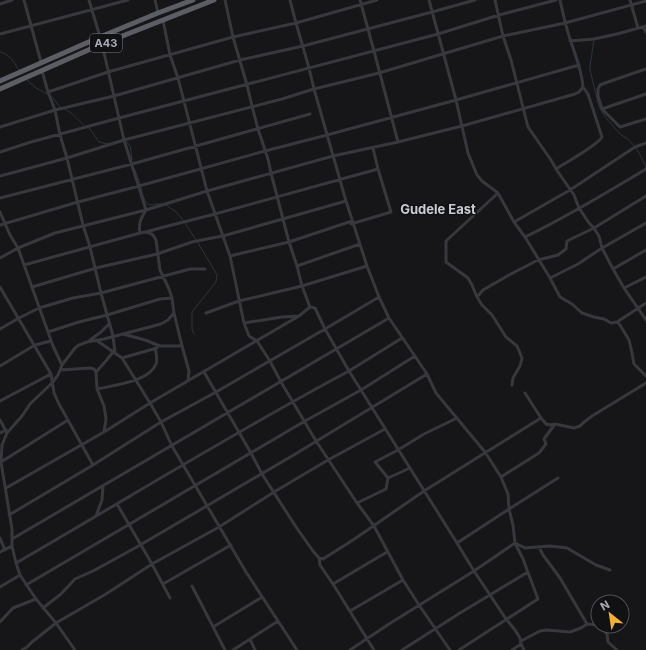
<svg xmlns="http://www.w3.org/2000/svg" width="646" height="650" font-family="Inter,sans-serif">
  <rect width="100%" height="100%" fill="#161618"/>
  <g fill="none" stroke-linecap="round" stroke-linejoin="round">
    <path stroke="#2c353c" stroke-width="1" d="M594 40 590 66V70L599 107 606 118 620 134 629 140 634 146
      M0 52C11 55 13 61 19 70
      M27 80 36 88 47 94
      M52 97 61 108
      M64 109C72 111 78 121 84 125
      M87 127 90 129 99 142 108 144
      M125 142H127L130 146 131 151 132 160
      M636 148 639 153 646 167
      M135 170 140 184
      M141 187C142 192 144 205 151 205 154 205 157 203 161 204
      M166 205 176 212 183 220
      M185 223 196 240
      M194 334 192 329V312L216 282 217 275 210 263 198 243"/>
    <path stroke="#37383d" stroke-width="3" d="M24 0 41 62
      M89 0 100 37
      M155 0 158 13
      M225 0 233 37 247 85 252 106 258 129 268 159 271 173 289 242 297 266 302 286 310 307 315 308 325 329 349 371 402 338
      M290 0 296 23 309 68 314 89 346 201
      M360 0 374 51 398 142
      M429 0 456 100 468 153 477 175 482 181 498 193 514 222 525 237 550 278 560 297 572 304 582 313 594 317 604 319 611 323 617 322
      M495 0 503 36 511 60 528 127 551 160 556 169 574 195 579 208 589 223 594 228 599 236 602 248 613 269 624 288 646 320
      M630 0 638 28
      M0 4 12 0
      M163 20 170 55 178 78 207 191 230 256 244 323 249 336 257 341 270 361 281 382 316 441 357 503 374 526 403 580 419 605 450 650
      M643 27 646 32
      M0 34 128 0
      M570 41 594 39 617 34 646 26
      M102 44 124 140 146 210C141 218 138 224 140 233
      M646 69 605 83 600 85 598 89V96L602 109 620 127 646 119
      M42 71 48 92 55 110 60 135 67 158 83 225 90 247 101 293 113 336 115 353
      M48 92 108 72 233 37 296 23 377 0
      M602 109 646 94
      M0 127 55 110 114 96 240 60 303 46 413 17 432 12 475 0
      M0 152 31 142 119 118 438 34 499 15 556 0
      M556 169C566 162 597 146 602 137L588 94 583 87
      M0 176 67 158 124 140 282 99 314 89 379 73 503 36 565 23 646 1
      M498 193 446 241V262L468 278 472 285 477 297 482 305 492 315 506 337 517 346 522 358 520 366 513 378 512 385
      M0 198 132 164 310 114
      M0 212 10 235 18 248 53 346 62 365
      M514 222 570 190 635 147 646 143
      M351 224 391 212 378 169 373 148
      M0 225 78 202 139 186 265 151 327 135 456 100 579 65
      M146 232 160 228 215 214 378 169
      M223 236 346 201 367 266 379 297 389 318 427 374 436 393 485 452 501 477 508 494 509 509 513 525 515 543 523 559 538 599 459 650
      M525 237C567 217 606 193 646 169
      M230 256 289 242 352 221
      M0 258 18 248 55 233 146 210 207 191 333 156 398 142 462 126 575 94 579 92 583 87C582 71 576 57 571 42 566 28 563 14 560 0
      M24 265 140 233 145 232 150 233 153 235 156 240 160 270 169 289 172 298 174 313 182 346 189 371 188 381
      M297 266 360 244
      M613 269 646 250
      M550 278 578 264 602 248 646 223
      M0 287 51 374 54 393 59 404 93 465
      M32 287 96 268 157 254 192 242 222 236
      M624 288 646 277
      M477 297 483 290 509 275 538 260 558 255 566 249 567 241 594 228 646 196
      M646 303 617 322 620 325 629 340 631 348 634 364 646 376
      M206 313 239 301 302 286 367 266
      M244 323 282 317 299 316 310 307
      M0 329 19 318 39 308 73 298 101 293 190 269H205
      M48 332 79 322 107 315 160 299 172 298
      M123 334 145 340 160 346H182
      M90 340 101 332 109 324
      M96 340 122 358 150 403 161 422 172 446 246 572 297 650
      M122 358 157 348
      M0 366 35 345 51 341
      M60 370 90 368 94 369 96 372 97 389 104 406 106 419 104 432
      M96 372 105 362 113 352
      M204 372 251 453 262 474 296 527 313 551 319 558 323 559 353 540 424 491 541 418
      M97 389C114 385 149 382 156 364 158 359 156 354 155 348
      M525 393 541 418 546 424 550 425 555 424 574 428 580 426 583 423 592 416 646 383
      M0 401 51 374
      M0 420 7 433
      M0 433 6 430
      M1 462 68 420
      M501 477 539 453 546 444 544 439 555 424
      M388 478 375 462 398 450 424 434 457 418
      M6 488 104 432 150 403 299 316
      M357 503 386 489 388 478 410 468
      M117 504 152 564 170 598
      M9 515 93 465 161 422 216 392 325 329 379 297
      M96 516 102 500 103 486
      M0 538 5 550
      M12 539 389 318
      M457 543 509 509 558 478
      M539 547 543 555 560 578 587 624
      M0 552 12 546
      M319 558 320 565 333 584 374 650
      M16 563C127 499 236 431 349 371L457 543 474 571 506 619 515 630 520 638 521 644 524 650
      M163 584 231 545
      M333 584 387 552
      M26 585 305 421 361 390 415 356
      M192 586 225 650
      M0 587 20 575
      M43 608 61 594 75 579 93 571 135 548 292 456 427 374
      M350 611 403 580
      M0 622 13 608 36 599
      M601 626 607 634 608 642 617 650
      M213 627 262 597
      M250 639 255 650
      M521 641 540 631 547 630 570 632 581 628 587 624 598 625
      M22 650 27 647 32 642 56 623 106 594 152 564 219 527 274 492 328 460 385 429
      M75 650 56 623 36 599 20 575 16 563 12 546V529L1 462 2 445 7 433 22 416 30 404 52 383 58 375 62 365 75 348 79 345 87 342 104 339 161 324 168 320 174 313
      M233 650 278 621
      M350 650 389 624 474 571 515 543 525 548 550 546 567 548 596 565 610 570
      M402 650 460 613 528 572
      M512 650 521 644"/>
    <path stroke="#5b5e65" stroke-width="5" d="M0 81 100 37 158 13 193 0
      M0 89 102 44 214 0"/>
  </g>
  <g text-anchor="middle" stroke-width="3" stroke-linejoin="round" paint-order="stroke">
    <rect fill="#111113" stroke="#7b7e86" stroke-width="1" x="90" y="34" width="32" height="18" rx="3"/>
    <g font-size="11" font-weight="bold" fill="#a8adb8">
      <text x="106" y="47">A43</text>
    </g>
    <g font-size="13" font-weight="bold" fill="#c9ccd4" stroke="#111113">
      <text x="438" y="214">Gudele East</text>
    </g>
  </g>
  <g transform="translate(610 614) rotate(330)"><circle r="19" fill="#111113" stroke="#4d4f55"/>
  <path d="M0-3L7 15L0 10L-7 15Z" fill="#f2b134"/>
  <text y="-6" font-size="11" font-weight="bold" text-anchor="middle" fill="#a8adb8">N</text>
  </g>
</svg>
